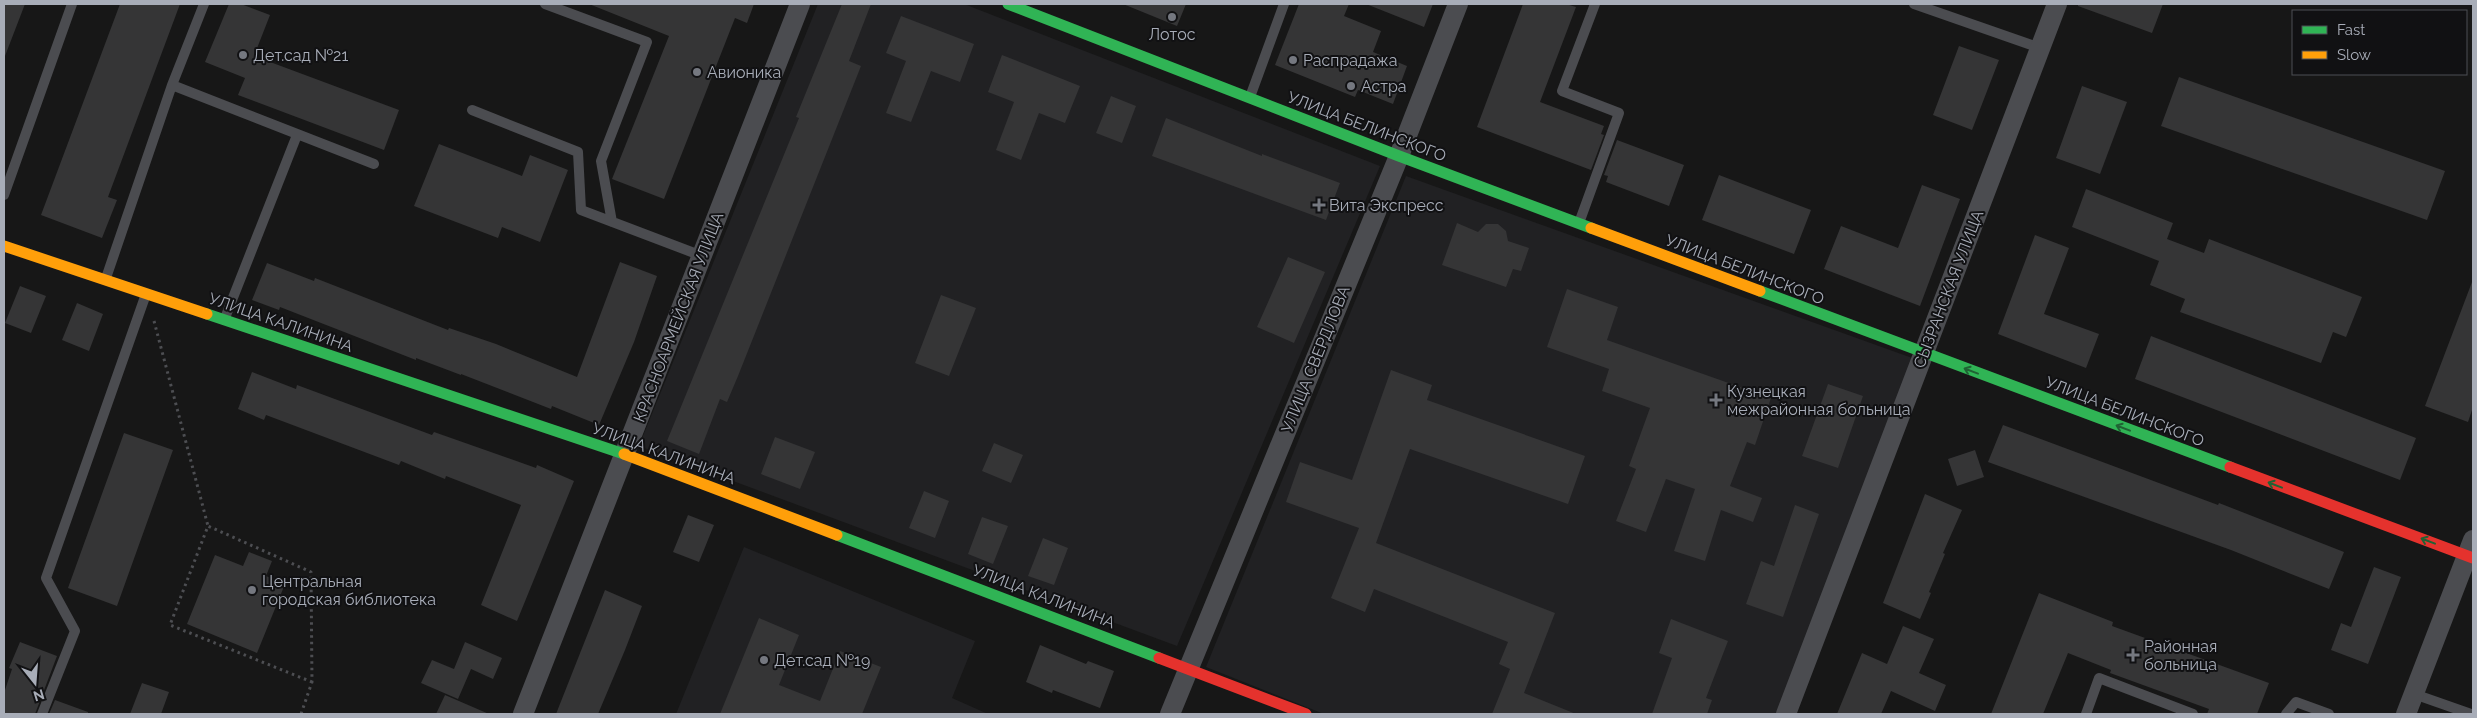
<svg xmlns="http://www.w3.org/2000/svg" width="2477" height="718" font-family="Raleway,sans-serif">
  <rect width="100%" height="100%" fill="#171717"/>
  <path fill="#212123" d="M818 4H964L1380 166 1177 646 639 446Z
    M1406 176 1915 359 1779 714H1324L1206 667Z
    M744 547 975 641 952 698 988 714H676Z"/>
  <path fill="#353536" d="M4 4H25L5 56H4Z
    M120 4H180L108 197 117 200 102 238 41 215Z
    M229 4H241L270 15 254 56 399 110 384 150 238 95 245 78 205 62Z
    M589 4H754L747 23 735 18 664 199 612 179 669 36Z
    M842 4H871L849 61 861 66 738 376 727 402 720 399 699 454 667 441 799 118 796 117Z
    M1123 4H1186L1177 26Z
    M1299 4H1349L1344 16 1381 31 1373 52 1407 66 1393 104 1358 90 1355 97 1275 65Z
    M1366 4H1433L1424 27Z
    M1523 4H1566L1576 7 1540 102 1604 126 1601 134 1604 135 1591 170 1477 127Z
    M2078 4H2163L2152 33 2078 6Z
    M901 16 974 44 960 82 931 71 911 122 886 113 906 61 886 53Z
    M1959 46 1999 60 1972 130 1933 115Z
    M1002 55 1080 86 1065 123 1039 113 1021 160 996 150 1014 102 988 92Z
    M2179 77 2445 171 2427 220 2161 126Z
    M2082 86 2127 102 2100 174 2056 158Z
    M1111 96 1136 106 1122 143 1096 133Z
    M1166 118 1262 156V154L1340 183 1326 220 1152 156Z
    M1617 140 1684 165 1669 206 1606 182 1608 176 1604 175Z
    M439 144 522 176 530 155 568 170 540 242 502 227 498 238 414 206Z
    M1719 175 1811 210 1794 254 1702 220Z
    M1922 185 1960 199 1920 306 1824 269 1841 226 1898 248Z
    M2086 189 2173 223 2167 239 2204 253 2209 239 2362 297 2346 337 2333 332 2321 363 2180 312 2185 299 2150 285 2159 261 2072 227Z
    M1457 223 1478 232 1486 224H1498L1506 231 1508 241 1529 248 1521 271 1513 269 1506 287 1442 265Z
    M2035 235 2069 248 2044 314 2099 334 2086 368 1998 334Z
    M1288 257 1325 272 1294 343 1257 327Z
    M620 262 657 276 634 342 599 425 552 406 551 409 461 374V375L416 358V360L280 307 279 310 252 300 267 263 314 281 315 278 448 330 449 328 496 344 577 377Z
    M2472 282 2473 407 2468 422 2425 406Z
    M20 286 46 296 31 333 5 323Z
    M1567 289 1618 307 1607 340 1771 398 1755 445 1747 442 1730 486 1762 498 1753 522 1721 510 1705 561 1674 551 1695 489 1666 479 1646 532 1616 521 1636 469 1629 466 1650 408 1602 391 1609 369 1547 347Z
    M941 295 976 308 949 376 915 363Z
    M77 303 103 314 89 351 62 340Z
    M2151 336 2416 438 2400 480 2135 379Z
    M1391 370 1432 385 1427 400 1585 456 1568 504 1410 449 1376 543 1555 613 1524 693 1576 714H1492L1510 669 1499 664 1508 642 1374 589 1365 612 1331 598 1359 528 1286 502 1300 462 1352 480Z
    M252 372 296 389 297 385 432 435 434 432 536 468 537 465 574 481 517 621 481 605 521 505 446 476 445 479 401 461 399 465 266 415 264 420 238 409Z
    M1828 384 1863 396 1838 468 1802 456Z
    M2003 425 2218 505 2219 503 2344 552 2329 589 2231 550 1988 462Z
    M124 433 173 450 117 606 68 588Z
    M775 437 815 452 800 489 761 474Z
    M994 443 1023 455 1011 483 982 471Z
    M1975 450 1984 477 1957 486 1948 459Z
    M924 491 949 501 935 538 909 528Z
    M1925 494 1962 510 1943 553 1945 554 1929 592 1931 593 1920 619 1883 603Z
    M1795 505 1819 514 1783 617 1746 604 1761 561 1774 566Z
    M688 515 714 525 699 562 673 552Z
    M982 517 1008 526 993 564 968 554Z
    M1043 538 1068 548 1054 585 1028 576Z
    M249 552 272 561 266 576 285 584 257 653 187 624 215 555 243 566Z
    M2374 567 2401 577 2368 664 2331 650 2341 623 2351 627Z
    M605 590 642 606 625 650 598 714H556Z
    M2039 593 2113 622 2112 626 2269 683 2257 714H2207L2209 709 2110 673 2111 670 2068 653 2043 714H1991Z
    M759 618 799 635 779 685 820 701 840 651 881 667 862 714H720Z
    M1671 619 1728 641 1706 698 1712 700 1707 714H1652L1672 658 1659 653Z
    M1903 626 1934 639 1919 673 1946 685 1935 711 1891 691 1881 714H1837L1862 653 1887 664Z
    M20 642 57 656 35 714H4V693L12 669 9 668Z
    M465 642 502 658 493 679 471 669 458 699 421 683 432 660 454 669Z
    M1040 645 1086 664 1088 661 1114 671 1100 708 1053 690 1052 693 1026 682Z
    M142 683 169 692 161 714H130Z
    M445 695 489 714H436Z
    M55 700 88 712V714H49Z"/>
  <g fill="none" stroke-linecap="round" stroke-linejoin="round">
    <path stroke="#4d4e52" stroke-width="3" stroke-dasharray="2.5 4" stroke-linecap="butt" d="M154 321 208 526
      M301 714 312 682 311 572 208 526 170 625 312 682"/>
    <path stroke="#4b4c50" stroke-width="10" d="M204 4 172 85 374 164
      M545 4 647 42 601 161 612 222
      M1914 4 2040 48
      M1250 97 1284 4
      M472 110 578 152 581 210 702 256
      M4 195 72 4
      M1579 223 1619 113 1562 91 1595 4
      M106 278 172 85
      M225 318 297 135
      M2414 694 2471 714
      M42 714 75 631 46 578 146 294
      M2086 714 2099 678 2193 714
      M2286 714 2296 702 2329 714"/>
    <path stroke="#4b4c50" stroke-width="20" d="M523 714 800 4
      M1170 714 1399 156 1458 4
      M1786 714 2057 4
      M2406 714 2473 540"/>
    <path stroke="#30b455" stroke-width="11" d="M1008 4 1399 156 1591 228
      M1760 291 2230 467
      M207 314 624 454
      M837 535 1159 658"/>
    <path stroke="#ff9f0a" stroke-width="11" d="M1591 228 1760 291
      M4 246 207 314
      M624 454 837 535"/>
    <path stroke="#e5322d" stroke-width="11" d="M2230 467 2473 558
      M1159 658 1306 714"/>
  </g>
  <defs><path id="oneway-shaft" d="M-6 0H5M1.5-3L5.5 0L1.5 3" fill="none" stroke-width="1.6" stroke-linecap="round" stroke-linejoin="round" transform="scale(1.25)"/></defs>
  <g stroke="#206234">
    <use href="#oneway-shaft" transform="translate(1971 371) rotate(-159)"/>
    <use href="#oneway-shaft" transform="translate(2123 428) rotate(-159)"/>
    <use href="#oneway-shaft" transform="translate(2275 485) rotate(-159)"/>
    <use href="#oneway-shaft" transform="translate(2428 541) rotate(-159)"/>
  </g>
  <g fill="#757880" stroke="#111113" stroke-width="2">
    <circle cx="1172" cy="17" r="5"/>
    <circle cx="243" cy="55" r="5"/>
    <circle cx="1293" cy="60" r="5"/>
    <circle cx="697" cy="72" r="5"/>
    <circle cx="1351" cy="86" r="5"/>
    <path d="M1316.5 197.5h5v5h5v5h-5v5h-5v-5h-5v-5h5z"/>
    <path d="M1713.5 392.5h5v5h5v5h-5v5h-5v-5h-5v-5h5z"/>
    <circle cx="252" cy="590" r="5"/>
    <path d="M2130.5 647.5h5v5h5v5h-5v5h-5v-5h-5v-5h5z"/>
    <circle cx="764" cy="660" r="5"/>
  </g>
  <g text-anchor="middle" stroke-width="4" stroke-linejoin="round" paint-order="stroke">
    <g font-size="16" fill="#a8adb8" stroke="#111113" text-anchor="start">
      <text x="1172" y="40" text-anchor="middle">Лотос</text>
      <text x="253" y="61">Дет.сад №21</text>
      <text x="1303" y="66">Распрадажа</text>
      <text x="707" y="78">Авионика</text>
      <text x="1361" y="92">Астра</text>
      <text x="1329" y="211">Вита Экспресс</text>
      <text x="1727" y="397">Кузнецкая<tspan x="1727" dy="18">межрайонная больница</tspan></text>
      <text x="262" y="587">Центральная<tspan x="262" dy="18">городская библиотека</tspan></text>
      <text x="2144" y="652">Районная<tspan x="2144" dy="18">больница</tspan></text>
      <text x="774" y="666">Дет.сад №19</text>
    </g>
    <g font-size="16" fill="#a8adb8" stroke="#111113">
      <text transform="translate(1367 126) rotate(21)" y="6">УЛИЦА БЕЛИНСКОГО</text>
      <text transform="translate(1745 269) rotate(21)" y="6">УЛИЦА БЕЛИНСКОГО</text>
      <text transform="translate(1948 289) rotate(-69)" y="6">СЫЗРАНСКАЯ УЛИЦА</text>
      <text transform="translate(678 317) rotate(-69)" y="6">КРАСНОАРМЕЙСКАЯ УЛИЦА</text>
      <text transform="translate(281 322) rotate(19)" y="6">УЛИЦА КАЛИНИНА</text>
      <text transform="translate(1315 359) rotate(-68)" y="6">УЛИЦА СВЕРДЛОВА</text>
      <text transform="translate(2125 411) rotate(21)" y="6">УЛИЦА БЕЛИНСКОГО</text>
      <text transform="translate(664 453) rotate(20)" y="6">УЛИЦА КАЛИНИНА</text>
      <text transform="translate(1044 596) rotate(21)" y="6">УЛИЦА КАЛИНИНА</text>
    </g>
  </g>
  <rect width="2477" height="718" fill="none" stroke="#a8adb8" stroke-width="10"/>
  <rect x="2292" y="10" width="175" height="65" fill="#111113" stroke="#4d4f55"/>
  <rect x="2302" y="26" width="25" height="8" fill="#30b455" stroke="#4d4f55"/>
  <text x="2337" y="35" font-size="15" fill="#a8adb8">Fast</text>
  <rect x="2302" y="51" width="25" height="8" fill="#ff9f0a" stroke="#4d4f55"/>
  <text x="2337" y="60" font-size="15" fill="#a8adb8">Slow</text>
  <g transform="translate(35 683) rotate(163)" stroke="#111113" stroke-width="4" paint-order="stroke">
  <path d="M0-4L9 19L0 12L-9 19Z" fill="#a8adb8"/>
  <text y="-8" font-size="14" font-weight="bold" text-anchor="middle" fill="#a8adb8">N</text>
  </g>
</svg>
